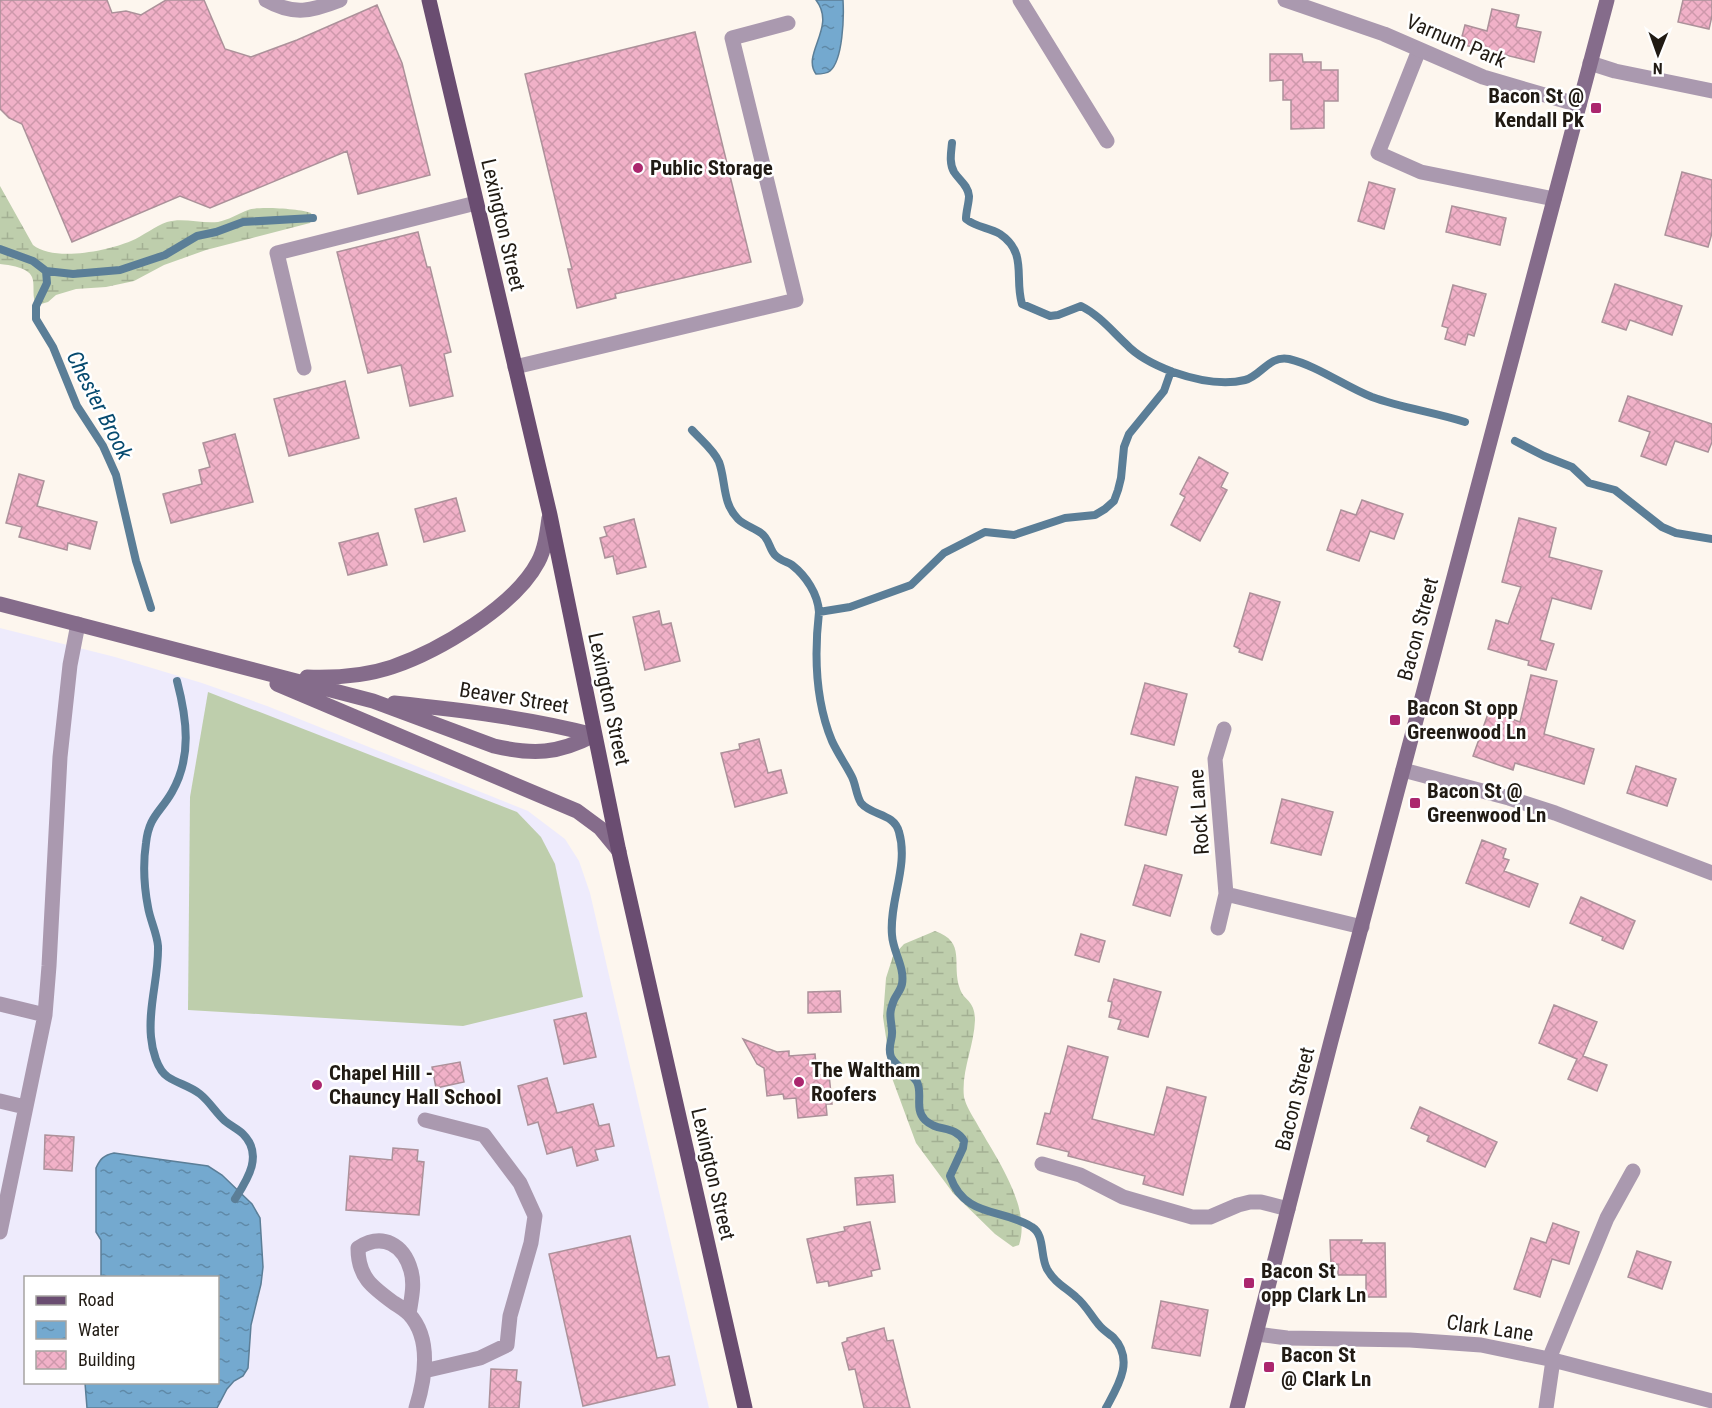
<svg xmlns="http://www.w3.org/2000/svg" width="1712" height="1408" font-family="'Roboto Condensed',sans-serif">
  <defs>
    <pattern id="wetland-marsh" width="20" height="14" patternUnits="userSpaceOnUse" patternTransform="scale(1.5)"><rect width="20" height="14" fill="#beceac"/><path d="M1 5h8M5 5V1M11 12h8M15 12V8" fill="none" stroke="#a3b093"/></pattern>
    <pattern id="water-ripples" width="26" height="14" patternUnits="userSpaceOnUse" patternTransform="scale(1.5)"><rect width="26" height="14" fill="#74a9cf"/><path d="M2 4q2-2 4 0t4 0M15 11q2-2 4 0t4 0" fill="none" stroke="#5f89a7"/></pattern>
    <pattern id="building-cross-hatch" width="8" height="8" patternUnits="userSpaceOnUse" patternTransform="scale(1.5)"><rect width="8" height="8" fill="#f1b1c8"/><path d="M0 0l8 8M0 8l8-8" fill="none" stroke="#ce98ab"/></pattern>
  </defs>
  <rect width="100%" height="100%" fill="#fdf6ee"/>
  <path fill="#eeebfc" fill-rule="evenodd" d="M0 628 115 657 202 683 267 706 528 811 565 839 579 861 590 893 709 1408H0ZM26 1278H218V1382H26Z"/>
  <path fill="url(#wetland-marsh)" d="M0 186 33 245C54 262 107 251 131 241 143 236 155 226 167 222 183 217 201 224 218 222 228 220 238 214 248 210 258 206 301 209 311 213L313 218 310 223 206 250 164 265 134 281 106 287 76 289 56 295 48 302 41 304 35 302C32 294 35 284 32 277 28 267 9 265 0 264Z
    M935 931C967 942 951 964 960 989 964 1001 975 1000 975 1020 974 1047 961 1071 964 1097 966 1106 972 1115 976 1122 994 1155 1032 1206 1019 1245L1013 1247 995 1234 953 1193 916 1143 892 1078 883 1017 886 978 893 956 904 944Z"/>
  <path fill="#beceac" d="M208 692 517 812 541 837 555 864 583 997 463 1026 188 1010 190 797Z"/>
  <path fill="url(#water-ripples)" stroke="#5b7e97" stroke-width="1.5" d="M816 0H843C844 17 843 60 830 71 826 74 820 74 816 74 801 54 837 27 816 0Z
    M114 1153 208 1166 222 1175 252 1204 260 1218 263 1267 261 1284 251 1325 248 1368 243 1376 234 1381 227 1389 217 1408H87L85 1383 218 1382V1278L101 1277V1240L96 1232V1168C100 1159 104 1155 114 1153Z"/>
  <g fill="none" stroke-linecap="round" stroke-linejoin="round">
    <path stroke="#5b7e97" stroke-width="8" d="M952 143C951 153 949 163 954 172 959 180 968 185 969 196 969 203 966 211 966 219 977 228 989 227 1000 234 1028 253 1014 278 1022 304L1050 316 1058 315 1081 306C1099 315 1112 331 1126 344 1138 357 1157 366 1173 372 1196 380 1221 386 1245 380 1261 376 1269 355 1289 359 1318 366 1344 386 1372 397 1402 408 1434 412 1465 422
      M0 249 33 261 46 271 47 283 36 306V319L53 347 77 406 103 446 116 475 136 561 151 608
      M46 271 73 274 120 270 165 255 197 236 216 232 243 222 313 218
      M692 430C701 440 714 450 719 462 726 481 722 503 738 519 744 525 754 528 761 533 770 539 769 550 776 556 780 560 787 562 792 565 806 576 818 594 819 612 814 656 815 700 832 741 838 754 846 765 852 777 856 785 856 795 861 803 872 816 894 813 899 832 909 866 889 901 892 935 893 952 905 967 902 984 901 990 896 995 894 1000 888 1015 891 1017 892 1031 893 1040 887 1046 891 1057 897 1069 911 1072 917 1082 923 1094 914 1109 925 1120 937 1132 955 1125 964 1141L963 1148 950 1176C965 1219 1003 1208 1032 1227 1045 1235 1040 1256 1047 1269 1055 1283 1065 1287 1076 1297 1086 1305 1091 1316 1099 1325 1103 1330 1108 1333 1113 1337 1135 1360 1118 1386 1106 1408
      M1515 441 1544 456 1572 467 1589 483 1615 490 1662 527 1676 533 1712 539
      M819 612 850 607 911 585 944 553 985 532 1014 535 1065 518 1095 515 1105 509 1114 501 1118 490 1121 478 1124 447 1129 434 1164 391 1171 371
      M177 681C187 719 192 757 172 792 160 813 149 816 146 843 143 863 144 886 148 907 150 920 157 933 158 946 159 976 148 1006 151 1037 152 1049 157 1070 168 1077 179 1084 190 1086 200 1094 210 1102 216 1113 225 1121 231 1126 238 1129 243 1134 264 1155 247 1180 235 1199"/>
  </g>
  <path fill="url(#building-cross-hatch)" stroke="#ac919a" stroke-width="1.5" d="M0 0H107L112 13 126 11 141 15 166 0H204L225 49 251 57 297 40 377 5 402 63 430 175 358 194 347 151 210 208 180 196 72 242 22 124 9 118 0 109Z
    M1683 0H1712V16L1709 29 1678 22Z
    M1492 9 1519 15 1516 27 1541 32 1534 62 1460 44 1465 25 1487 31Z
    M695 32 751 262 615 294 616 298 577 308 568 269H572L525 74Z
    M1270 54H1302L1303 62H1321V70H1338V101H1324V128L1291 129V100H1283V80L1270 81Z
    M1682 172 1712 180V233L1708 247 1665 235Z
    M1369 182 1395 189 1384 229 1358 221Z
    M1452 206 1506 218 1500 245 1446 232Z
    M418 232 427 267H430L451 352 444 354 453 396 410 406 401 365 368 373 337 252Z
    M1615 284 1682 306 1672 335 1630 320 1626 330 1602 322Z
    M1453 285 1486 294 1474 336 1468 334 1465 345 1445 339 1448 328 1442 326Z
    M345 381 359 438 289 456 274 399Z
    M1628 396 1712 424V442L1708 452 1675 441 1666 465 1641 456 1650 432 1619 421Z
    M235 434 253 502 171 523 163 494 202 484 199 470 210 467 203 443Z
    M1199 457 1228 473 1221 487 1227 490 1200 541 1171 525 1185 497 1180 494Z
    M19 474 44 481 37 506 97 522 90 549 68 543 67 550 19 537 22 527 6 523Z
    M456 498 465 531 424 542 415 509Z
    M1362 500 1403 514 1394 539 1370 531 1359 561 1327 550 1341 510 1356 515Z
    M1519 518 1556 528 1549 557 1602 571 1591 609 1552 598 1540 640 1554 644 1546 670 1528 665 1529 661 1488 649 1496 620 1508 624 1521 587 1502 582Z
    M634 519 646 567 617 574 613 556 605 558 600 538 607 536 604 527Z
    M378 533 387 565 348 575 339 543Z
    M1250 593 1280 602 1262 660 1239 652 1240 649 1234 646Z
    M659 611 662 625 671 623 680 661 645 670 633 617Z
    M1531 675 1557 681 1544 734 1594 749 1584 784 1515 763 1513 770 1473 756 1489 711 1520 722Z
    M1145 683 1187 694 1174 745 1131 734Z
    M759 739 768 773 781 770 787 793 735 807 721 753 740 749 739 744Z
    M1636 766 1676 779 1667 806 1627 793Z
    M1136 777 1178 787 1166 835 1125 825Z
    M1282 799 1333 812 1321 855 1271 843Z
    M1482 840 1506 849 1503 858 1509 860 1504 871 1538 884 1529 907 1466 883Z
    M1145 865 1182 875 1170 916 1133 905Z
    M1581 897 1635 921 1623 949 1602 940 1603 937 1570 923Z
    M1081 934 1105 941 1099 962 1075 955Z
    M1114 979 1161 992 1148 1037 1118 1029 1121 1020 1109 1017 1112 1002 1108 1001Z
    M840 991 841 1012 808 1013V992Z
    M1554 1005 1597 1022 1583 1056 1607 1065 1597 1091 1568 1079 1577 1059 1539 1043Z
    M586 1013 596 1057 564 1064 554 1020Z
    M743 1039 777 1052 789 1051V1056L815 1054 817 1075 829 1074 832 1104H826L827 1115 798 1118 796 1098 784 1099 783 1094 767 1096 764 1068 757 1064Z
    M1068 1046 1108 1057 1092 1119 1154 1135 1167 1087 1206 1097 1183 1195 1143 1184 1145 1176 1068 1156 1069 1152 1037 1144 1045 1113 1050 1114Z
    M460 1062 464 1082 436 1088 432 1067Z
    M547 1078 557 1113 593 1104 599 1126 609 1124 614 1146 595 1150 598 1160 577 1166 572 1147 547 1154 538 1122 528 1125 518 1086Z
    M1420 1107 1497 1142 1485 1167 1427 1141 1429 1136 1411 1128Z
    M45 1135 74 1137 72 1171 44 1169Z
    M393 1148 418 1150 417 1161 424 1162 419 1215 346 1210 350 1156 392 1160Z
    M893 1175 895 1202 857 1205 855 1178Z
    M870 1222 880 1269 871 1271 872 1276 829 1286 828 1281 817 1283 807 1239 845 1231 844 1227Z
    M1553 1223 1579 1232 1569 1264 1552 1259 1540 1297 1514 1289 1531 1238 1546 1243Z
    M630 1236 657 1358 669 1356 675 1385 583 1406 549 1254Z
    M1330 1240H1362L1361 1243H1385L1386 1297H1366V1275H1338V1264L1331 1265Z
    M1637 1251 1671 1262 1662 1289 1628 1277Z
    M1161 1301 1208 1310 1200 1356 1152 1348Z
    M884 1328 887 1341 893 1340 910 1408H864L855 1369 849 1370 842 1343 847 1341V1338Z
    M491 1369 517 1370 516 1381 521 1382 519 1408H489Z"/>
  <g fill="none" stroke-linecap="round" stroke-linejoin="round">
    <path stroke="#aa99af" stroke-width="15" d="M266 0C294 16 312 11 340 0
      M1020 0 1107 141
      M1419 50 1378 153 1421 172 1554 199
      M515 367 796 300 732 38 788 23
      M304 368 277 253 476 203
      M0 1004 45 1015
      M0 1101 25 1107
      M1042 1164 1080 1175 1123 1197 1192 1217H1210L1238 1205 1250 1202H1261L1288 1209
      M0 1232 45 1015 49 966 60 757 70 665 78 624
      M409 1314C411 1300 415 1285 411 1271 404 1245 383 1232 358 1248 358 1277 372 1287 394 1303 399 1306 405 1310 409 1314 432 1339 425 1379 416 1408
      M424 1371 480 1358 507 1345 510 1316 531 1243 535 1216 520 1183 484 1135 425 1120"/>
    <path stroke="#aa99af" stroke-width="15" d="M1285 0 1384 34 1483 77 1579 105
      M1590 63 1615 71 1712 91
      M1403 770 1509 798 1555 813 1712 873
      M1226 894 1362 927
      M1218 928 1226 894 1215 759 1224 729
      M1257 1334 1287 1338 1410 1340 1481 1345 1549 1359 1712 1401
      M1549 1359 1607 1218 1633 1171
      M1546 1408 1553 1360"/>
    <path stroke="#856c8b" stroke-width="15" d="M0 604 373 701 494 746C533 755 558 754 594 735
      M307 677C335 678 365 676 392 667 439 651 515 606 538 562 545 549 547 533 549 518
      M277 684 577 811 600 828 619 851
      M394 703C461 710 529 718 594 735
      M1237 1408 1331 1041 1607 0"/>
    <path stroke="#6a4d71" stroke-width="15" d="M429 0 550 515 619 852 745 1408"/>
  </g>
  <g fill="#ab266e" stroke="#fff" stroke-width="2">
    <rect x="1590" y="102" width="12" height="12" rx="3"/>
    <circle cx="638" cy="168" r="6"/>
    <rect x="1389" y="714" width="12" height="12" rx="3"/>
    <rect x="1409" y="797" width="12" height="12" rx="3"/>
    <circle cx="799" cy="1082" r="6"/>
    <circle cx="317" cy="1085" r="6"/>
    <rect x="1243" y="1277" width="12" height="12" rx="3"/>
    <rect x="1263" y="1361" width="12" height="12" rx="3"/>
  </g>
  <g text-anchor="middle" stroke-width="5" stroke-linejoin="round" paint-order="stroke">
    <g font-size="21" fill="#211b14" stroke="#fff">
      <text transform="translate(1456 41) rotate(23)" y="7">Varnum Park</text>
      <text transform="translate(503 225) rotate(77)" y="7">Lexington Street</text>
      <text transform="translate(1418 629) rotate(-75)" y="7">Bacon Street</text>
      <text transform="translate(514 698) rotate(9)" y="7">Beaver Street</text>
      <text transform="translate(609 699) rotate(78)" y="7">Lexington Street</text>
      <text transform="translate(1199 812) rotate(-94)" y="7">Rock Lane</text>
      <text transform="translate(1295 1099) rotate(-76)" y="7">Bacon Street</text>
      <text transform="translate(713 1174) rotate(77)" y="7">Lexington Street</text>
      <text transform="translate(1490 1328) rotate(8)" y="7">Clark Lane</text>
    </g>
    <g font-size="21" font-weight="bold" fill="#211b14" stroke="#fff" text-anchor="start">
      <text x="1584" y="103" text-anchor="end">Bacon St @<tspan x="1584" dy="24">Kendall Pk</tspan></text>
      <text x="650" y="175">Public Storage</text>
      <text x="1407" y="715">Bacon St opp<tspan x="1407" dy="24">Greenwood Ln</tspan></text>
      <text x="1427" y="798">Bacon St @<tspan x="1427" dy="24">Greenwood Ln</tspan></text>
      <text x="811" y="1077">The Waltham<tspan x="811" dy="24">Roofers</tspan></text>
      <text x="329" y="1080">Chapel Hill -<tspan x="329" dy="24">Chauncy Hall School</tspan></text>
      <text x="1261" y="1278">Bacon St<tspan x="1261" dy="24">opp Clark Ln</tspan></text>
      <text x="1281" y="1362">Bacon St<tspan x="1281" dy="24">@ Clark Ln</tspan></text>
    </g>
    <g font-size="22" font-style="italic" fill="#064a6f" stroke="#fff">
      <text transform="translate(100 405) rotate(63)" y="8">Chester Brook</text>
    </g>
  </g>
  <rect x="24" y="1276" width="195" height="108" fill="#ffffff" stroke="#a6a4a1" stroke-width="1.5"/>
  <rect x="36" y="1296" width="30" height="9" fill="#6a4d71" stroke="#a6a4a1" stroke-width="1.5"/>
  <text x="78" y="1306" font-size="18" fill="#211b14">Road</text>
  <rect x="36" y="1321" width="30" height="18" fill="url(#water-ripples)" stroke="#a6a4a1" stroke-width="1.5"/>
  <text x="78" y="1336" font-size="18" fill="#211b14">Water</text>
  <rect x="36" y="1351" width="30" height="18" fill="url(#building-cross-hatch)" stroke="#a6a4a1" stroke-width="1.5"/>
  <text x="78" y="1366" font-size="18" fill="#211b14">Building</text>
  <g transform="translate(1658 54) rotate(181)" stroke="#ffffff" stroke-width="4.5" paint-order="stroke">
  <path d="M0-4.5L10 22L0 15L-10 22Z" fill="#211b14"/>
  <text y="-9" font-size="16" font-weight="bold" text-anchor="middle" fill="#211b14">N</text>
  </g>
</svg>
